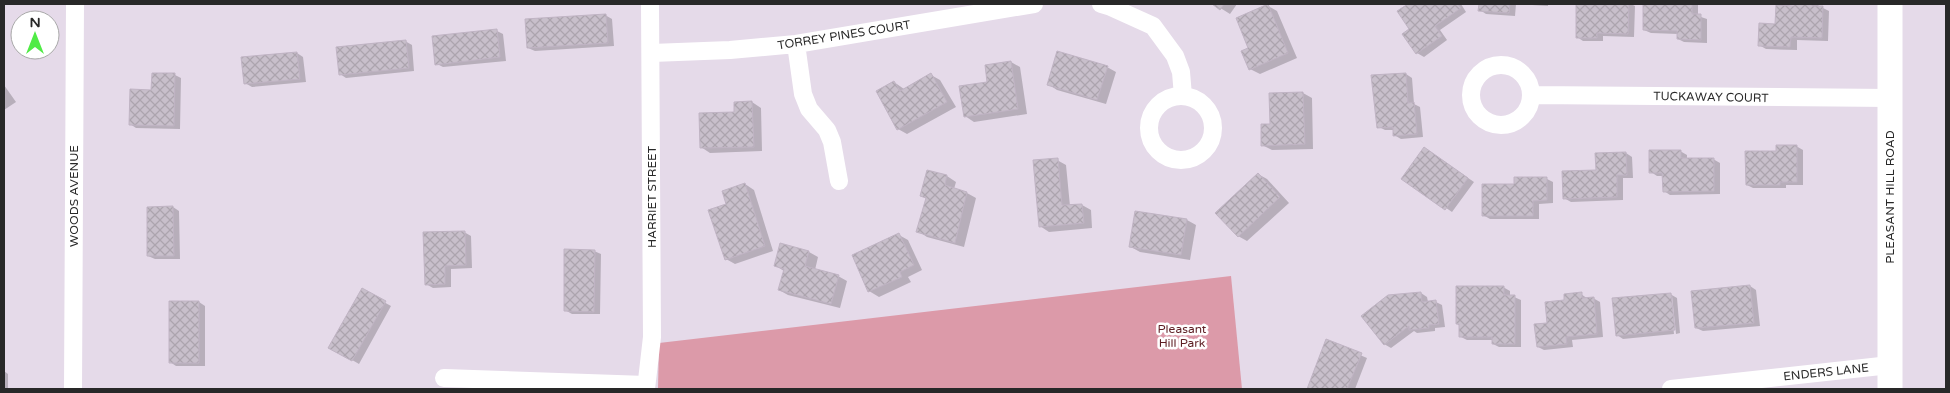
<svg xmlns="http://www.w3.org/2000/svg" width="1950" height="393" font-family="'Varela Round',sans-serif">
  <defs>
    <pattern id="building-cross-hatch" width="8" height="8" patternUnits="userSpaceOnUse" patternTransform="scale(1.25)"><rect width="8" height="8" fill="#c8bfcb"/><path d="M0 0l8 8M0 8l8-8" fill="none" stroke="#aca4ae"/></pattern>
  </defs>
  <rect width="100%" height="100%" fill="#e5dae9"/>
  <path fill="#dc9aa9" d="M1231 276 1242 389H658L659 343Z"/>
  <path fill="#0003" d="M1214 4H1237L1230 14Z
    M1410 4H1461L1466 12 1440 30 1447 40 1424 57 1417 53 1411 29 1399 12Z
    M1480 4H1516L1515 16 1486 14 1480 10Z
    M1517 4H1548V6Z
    M1578 4H1631L1635 6 1634 37 1603 36V41H1583L1577 37Z
    M1645 4H1698V16L1707 19V43L1684 42 1678 39V34L1651 33 1644 30Z
    M1795 4H1819L1818 7 1823 8 1829 11 1828 41 1797 40V50L1766 49 1759 45 1795 7Z
    M1268 6 1277 11 1297 58 1260 74 1250 69Z
    M605 15 612 19 614 46 535 51 528 48Z
    M497 31 503 34 506 61 443 67 437 64Z
    M405 41 412 45 414 71 346 78 340 74Z
    M297 53 303 57 306 82 252 87 245 83Z
    M1011 62 1020 67 1027 114 974 122 965 116 989 83Z
    M1107 67 1116 72 1106 104 1057 90 1048 84Z
    M1406 74 1412 78 1414 104 1420 107 1423 137 1401 139 1394 135V130H1385L1379 127Z
    M175 75 181 78 180 129 136 128 130 124 153 91Z
    M931 75 940 80 956 107 907 134 898 129 894 82 904 89Z
    M4 85 16 102 4 110Z
    M1303 93 1312 98 1313 149 1272 150 1262 145Z
    M752 102 761 108 762 151 710 153 701 147Z
    M1796 146 1803 150V185H1786V188H1753L1747 185 1777 152Z
    M1680 151 1687 155V160L1713 159 1720 163V194L1670 195 1664 191V176H1657L1651 172Z
    M1430 152 1474 182 1452 212 1403 178Z
    M1626 153 1632 157 1633 178H1623V200L1571 202 1564 198 1597 171Z
    M1057 160 1066 165 1070 206 1082 205 1091 210 1092 228 1049 232 1040 226Z
    M928 171 947 176 956 182 954 189 967 193 976 198 964 247 927 237 918 231 927 199 921 195Z
    M1258 174 1267 179 1289 203 1247 241 1238 236Z
    M1547 179 1553 182V203L1539 204V219H1490L1483 215 1516 185Z
    M745 184 754 190 773 251 735 264 726 259 728 205Z
    M173 207 179 211 180 259H155L148 256Z
    M1187 220 1196 225 1190 260 1140 252 1131 247Z
    M464 232 471 236 472 268 451 269V287L433 288 426 284Z
    M899 235 908 240 922 270 908 277 911 282 879 297 869 291Z
    M781 245 809 252 818 257 815 270 838 276 847 281 840 308 788 295 779 290 784 271 776 266Z
    M594 251 601 254 600 314H572L565 310Z
    M1750 286 1756 290 1760 326 1703 331 1696 328Z
    M1503 287 1510 291V297H1514L1521 300V347H1499L1493 344V340H1467L1461 337 1460 326 1457 324Z
    M362 290 391 306 359 364 330 347Z
    M1421 293 1427 297 1428 302H1436L1442 305 1445 327 1435 328V331L1417 333 1414 331 1391 348 1384 344Z
    M1581 294 1588 299 1593 298 1600 302 1603 337 1572 340 1573 347 1544 350 1538 347 1548 324 1566 301Z
    M1670 294 1677 298 1680 333 1676 334 1672 296H1670L1674 334 1623 339 1617 335Z
    M171 302H199L205 306V366H176L170 362Z
    M1327 341 1367 358 1355 389H1308Z
    M4 371 8 374V389H4Z"/>
  <path fill="url(#building-cross-hatch)" stroke="#c0b4c4" d="M1212 4H1224L1220 10Z
    M1268 4 1288 53 1249 70 1241 51 1248 48 1236 18Z
    M1408 4H1458L1461 8 1435 26 1442 36 1416 54 1402 34 1409 29 1397 11Z
    M1479 4H1510L1509 13 1478 11Z
    M1576 4H1629L1628 34 1597 33V38H1576Z
    M1643 4H1692V14H1701V40L1677 39V31L1643 30Z
    M1794 4H1812V6H1823L1822 38 1791 37 1790 47 1758 46 1759 23 1775 24 1776 5 1794 6Z
    M606 14 608 43 527 48 525 19Z
    M497 29 500 57 435 65 432 36Z
    M406 40 409 68 339 75 336 47Z
    M1057 51 1108 66 1097 100 1047 85Z
    M297 52 300 79 244 84 241 57Z
    M1011 61 1018 109 964 117 959 86 987 82 985 65Z
    M152 73H175L174 126 129 125 130 89 151 90Z
    M931 73 947 102 897 130 876 91 894 81 900 91Z
    M1406 73 1408 103 1414 102 1417 134 1393 136V127L1377 128 1371 75Z
    M1303 92 1305 144 1261 146V124H1270L1269 93Z
    M752 101 754 147 700 148 699 113 734 112V102Z
    M1776 145H1797V182H1780V185H1746L1745 151H1776Z
    M1424 147 1468 178 1445 210 1401 179Z
    M1649 150H1681V158H1714V191L1663 192 1662 173H1649Z
    M1626 152 1627 175H1617V197L1563 199 1562 171 1596 170 1595 153Z
    M1058 158 1062 205 1082 204 1084 223 1039 227 1033 160Z
    M927 170 947 175 945 185 967 192 955 243 916 232 926 198 920 196Z
    M1258 173 1280 197 1238 237 1215 213Z
    M1514 177H1547V200L1533 201V216H1482V184H1514Z
    M745 183 765 246 725 260 708 210 726 204 722 191Z
    M173 206 174 256H147V207Z
    M1135 211 1187 219 1181 255 1129 247Z
    M465 231 466 265 445 266V284L425 285 423 232Z
    M899 233 914 265 900 272 902 277 868 292 852 255Z
    M780 243 809 251 805 266 839 275 831 304 778 290 784 269 774 266Z
    M564 249 595 250 594 312 564 311Z
    M1750 285 1754 323 1695 328 1691 291Z
    M1456 286H1504V295H1515V344H1492V337H1459V324H1456Z
    M362 288 386 301 352 361 328 348Z
    M1421 292 1422 302 1436 300 1439 324 1429 325V328L1409 330V326L1384 345 1361 316 1388 295Z
    M1582 292V298L1594 297 1597 334 1566 337 1567 344 1537 347 1534 324 1547 323 1545 302 1564 300V294Z
    M1671 293 1675 330 1616 336 1612 298Z
    M169 301H199V363H169Z
    M1326 339 1362 353 1347 389H1307Z"/>
  <g fill="none" stroke-linecap="round" stroke-linejoin="round">
    <path stroke="#fff" stroke-width="18" d="M1101 4 1111 7 1153 26 1175 56 1181 72 1183 96
      M796 44 803 94 809 109 827 130 832 142 839 181
      M652 53 730 50 796 44 1034 4
      M1471 95a30 30 0 1 1 60 0a30 30 0 1 1-60 0Z
      M1532 95 1890 98
      M1149 128a32 32 0 1 1 64 0a32 32 0 1 1-64 0Z
      M444 378 646 385
      M73 389 75 4
      M646 389 652 337 650 4
      M1671 389 1890 365"/>
    <path stroke="#fff" stroke-width="25" d="M1890 4V389"/>
  </g>
  <g text-anchor="middle" stroke-width="5" stroke-linejoin="round" paint-order="stroke">
    <g font-size="12" fill="#282828" stroke="#fff">
      <text transform="translate(844 35) rotate(-9)" y="4">TORREY PINES COURT</text>
      <text transform="translate(1711 97) rotate(1)" y="4">TUCKAWAY COURT</text>
      <text transform="translate(74 196) rotate(-90)" y="4">WOODS AVENUE</text>
      <text transform="translate(652 197) rotate(-90)" y="4">HARRIET STREET</text>
      <text transform="translate(1890 197) rotate(-90)" y="4">PLEASANT HILL ROAD</text>
      <text transform="translate(1826 372) rotate(-6)" y="4">ENDERS LANE</text>
    </g>
    <g font-size="12" fill="#5e1f24" stroke="#fff">
      <text x="1182" y="333">Pleasant<tspan x="1182" dy="14">Hill Park</tspan></text>
    </g>
  </g>
  <rect width="1950" height="393" fill="none" stroke="#282828" stroke-width="10"/>
  <g transform="translate(35 35)"><circle r="24" fill="#ffffff" stroke="#a9a9a9"/>
  <path d="M0-4L9 19L0 12L-9 19Z" fill="#50eb46"/>
  <text y="-8" font-size="14" font-weight="bold" text-anchor="middle" fill="#282828">N</text>
  </g>
</svg>
